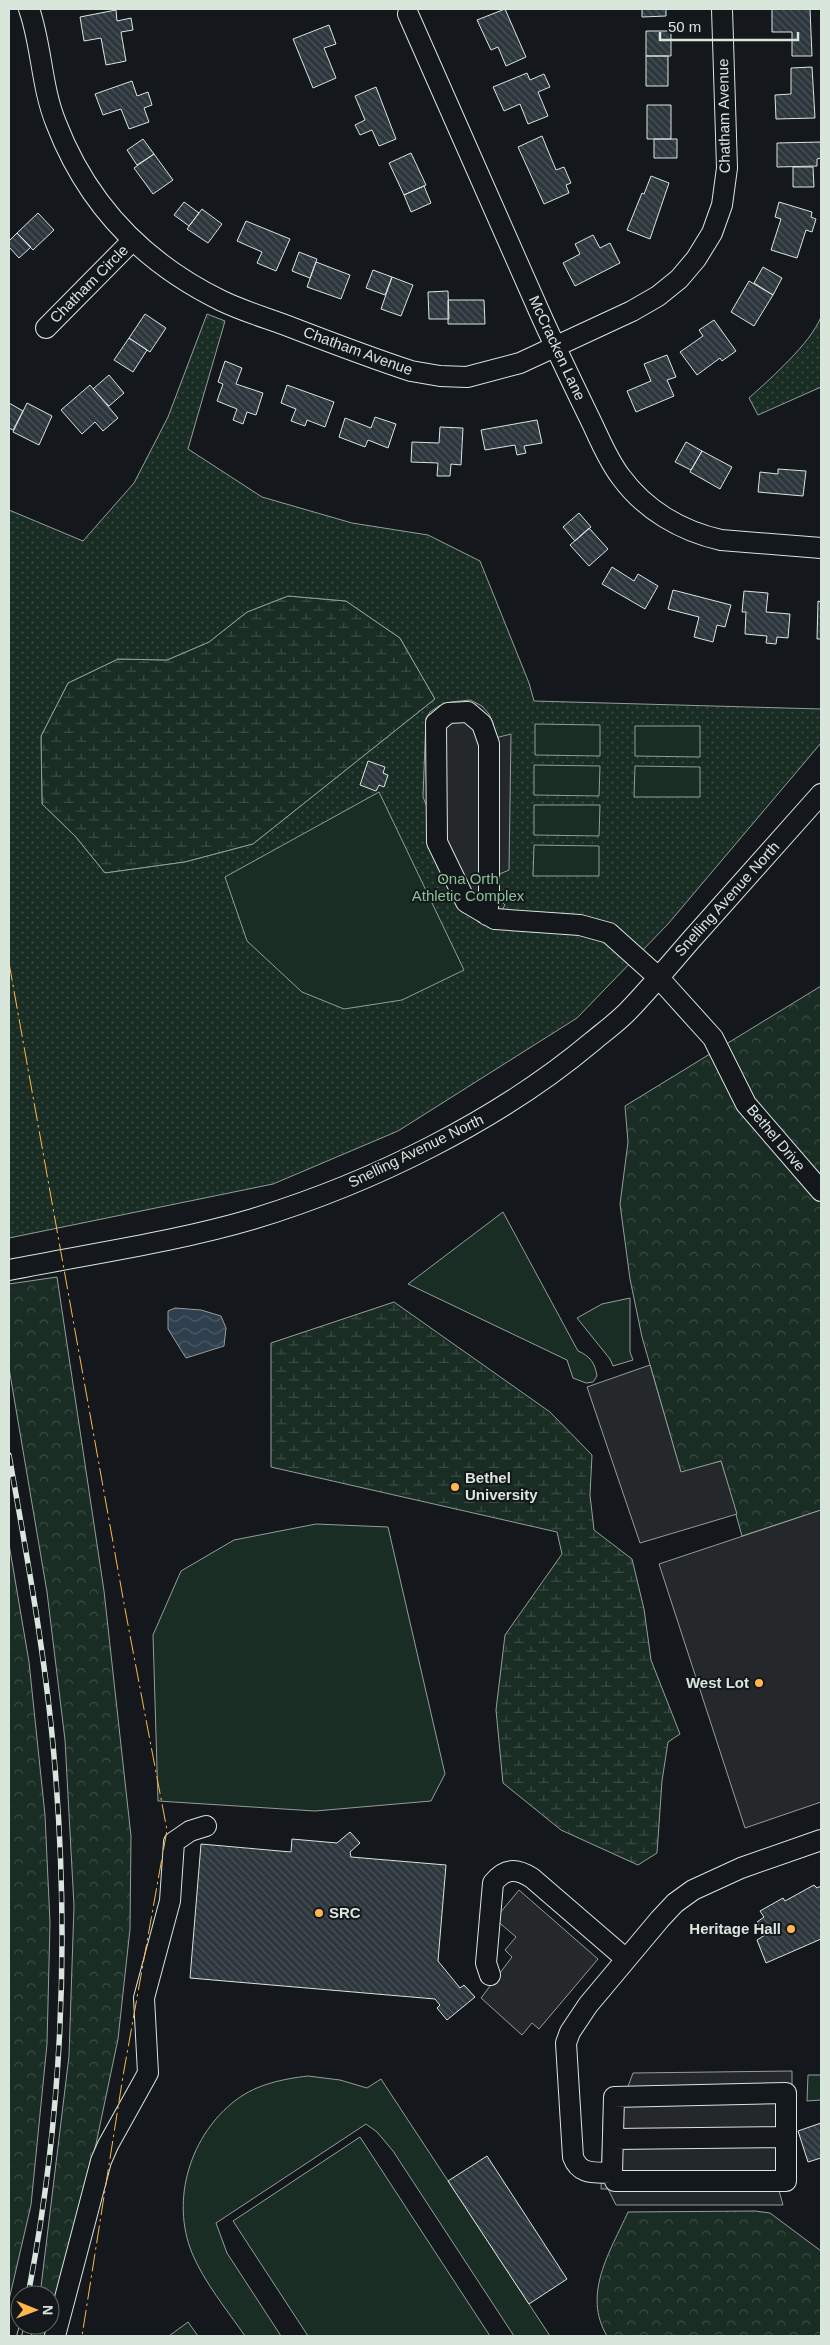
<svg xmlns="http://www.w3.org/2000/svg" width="830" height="2345" font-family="Helvetica,sans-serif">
  <defs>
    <pattern id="forest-crowns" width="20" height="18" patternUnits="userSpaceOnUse" patternTransform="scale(1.25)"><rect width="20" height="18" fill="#1a2d24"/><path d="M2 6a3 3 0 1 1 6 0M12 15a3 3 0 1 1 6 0" fill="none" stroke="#3b4b43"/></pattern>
    <pattern id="wetland-marsh" width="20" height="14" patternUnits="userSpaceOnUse" patternTransform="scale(1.25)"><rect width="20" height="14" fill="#1a2d24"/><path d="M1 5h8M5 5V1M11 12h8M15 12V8" fill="none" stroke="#3b4b43"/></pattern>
    <pattern id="park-dots" width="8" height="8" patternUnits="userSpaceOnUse" patternTransform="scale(1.25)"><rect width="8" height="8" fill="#1a2d24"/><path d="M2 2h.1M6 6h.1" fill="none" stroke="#3b4b43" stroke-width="1.8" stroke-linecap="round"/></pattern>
    <pattern id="water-waves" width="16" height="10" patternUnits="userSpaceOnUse" patternTransform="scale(1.25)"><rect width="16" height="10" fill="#2f3f4d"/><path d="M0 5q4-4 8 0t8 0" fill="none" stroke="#4c5b66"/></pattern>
    <pattern id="building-back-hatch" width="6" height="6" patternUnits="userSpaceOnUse" patternTransform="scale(1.25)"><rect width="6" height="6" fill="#2c363c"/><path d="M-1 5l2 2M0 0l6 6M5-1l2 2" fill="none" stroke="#4a5358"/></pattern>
  </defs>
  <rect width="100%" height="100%" fill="#14181c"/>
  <path fill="url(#forest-crowns)" stroke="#939e99" d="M821 986V1510L742 1536 721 1461 681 1473 642 1337 630 1279 620 1204 628 1142 625 1106Z
    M57 1277 104 1591 131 1836 130 1929 118 2039 96 2144 48 2336H31L34 2325H50V2295H40L69 2056 74 1906 65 1740 47 1592 9 1368V1284Z
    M9 1544 29 1662 45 1815 50 1923 47 2044 31 2205 9 2300Z
    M755 2211 770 2213 821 2251V2336H607C582 2294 610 2252 628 2212Z"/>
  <path fill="url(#wetland-marsh)" stroke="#939e99" d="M288 596 346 601 400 638 435 699 253 844 185 862 105 873 75 836 42 804 41 736 68 683 118 659 167 660 209 642 247 612Z
    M394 1302 550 1412 592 1455 590 1495 594 1530 632 1559 644 1609 651 1660 680 1734 668 1742 662 1781 657 1853 638 1865 561 1830 503 1783 496 1710 505 1635 562 1554 557 1532 271 1467V1343Z"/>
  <path fill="url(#park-dots)" stroke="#939e99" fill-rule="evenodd" d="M207 314 225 321 188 449 262 497 352 523 428 535 480 561 529 683 534 701 821 709V743L668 924 577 1018 398 1131 273 1184 9 1238V510L83 541 134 483 168 417ZM288 596 346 601 400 638 435 699 253 844 185 862 105 873 75 836 42 804 41 736 68 683 118 659 167 660 209 642 247 612Z
    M821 317V387L758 415 749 398C771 378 810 344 821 317Z"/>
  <path fill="#1a2d24" stroke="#939e99" d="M535 724 600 725V756L535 755Z
    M635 726H700V757L635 756Z
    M534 765 600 766 599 796 534 795Z
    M635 766 700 767V797H634Z
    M379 792 464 970 402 1000 344 1009 302 992 247 941 225 877Z
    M534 805H600L599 836 534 835Z
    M534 845 599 846V876H533Z
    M503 1212 578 1351C590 1356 595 1363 597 1376L593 1382 586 1383 573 1378 567 1360 408 1284Z
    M630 1298V1352L633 1360 613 1366 610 1359 577 1318 602 1304Z
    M316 1524 388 1527 445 1774 431 1801 315 1811 158 1801 153 1635 181 1571 234 1540Z
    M808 2075H821V2100L807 2101Z
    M308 2076 340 2080 367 2088 381 2079 550 2336H514L393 2151 377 2132 366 2124 216 2223 227 2253 281 2336H245C227 2310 204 2282 192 2253 170 2199 191 2134 236 2100 257 2084 283 2079 308 2076Z
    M360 2137 490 2336H308L233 2221Z
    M188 2322 198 2336H169Z"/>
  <path fill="#24282b" stroke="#939e99" d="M470 700 482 706 489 714 493 723 495 738 511 734 509 870 495 876 497 897 505 905 492 926 478 922 470 914 423 797 426 718 430 712 439 706 451 702Z
    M650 1365 681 1472 721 1461 737 1514 640 1543 587 1387Z
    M821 1510V1802L745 1828 659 1564Z
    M519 1890 598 1959 539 2029 532 2023 522 2035 481 1998 512 1957 505 1950 516 1937 495 1919Z
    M792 2071V2187H778L783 2205H616L608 2189H601L604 2095 609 2091 627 2089 633 2073Z"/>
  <path fill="url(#water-waves)" stroke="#939e99" d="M175 1308 201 1310 221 1316 226 1328 224 1346 186 1358 168 1329V1311Z"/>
  <path fill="url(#building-back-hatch)" stroke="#d8e6dc" d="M505 9 526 57 506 66 498 47 491 50 477 20Z
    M642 9H666V16L642 17Z
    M772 9H810L812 56H792V32H772Z
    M116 10 117 21 131 18 133 30 121 32 126 61 106 65 101 38 84 41 80 17Z
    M329 25 336 44 324 48 336 78 313 88 293 39Z
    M646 31H671V56H646Z
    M646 56H668V86H646Z
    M812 67 815 118 776 119 775 95 791 94V68Z
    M527 73 530 80 544 74 550 87 538 92 548 116 528 124 520 104 504 111 493 87Z
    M132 81 137 96 148 92 152 105 144 108 149 122 129 129 121 109 103 115 95 94Z
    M376 87 396 139 379 146 372 130 360 135 355 125 365 120 355 96Z
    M647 105H671V139H647Z
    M542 136 556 170 564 167 571 183 566 185 569 193 544 204 518 147Z
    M143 139 154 154 137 165 127 150Z
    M654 139H677V158H654Z
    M821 142V158L817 159V166L777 167V143Z
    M411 153 426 185 404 195 389 163Z
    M154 154 173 180 153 194 134 168Z
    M793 167H813L814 187H793Z
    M651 176 669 183 650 239 627 230 642 193 644 194Z
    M424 186 431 203 411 212 404 195Z
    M184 202 199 213 189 226 174 215Z
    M779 202 812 212 811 217 816 219 812 232 806 230 797 258 771 250 781 219 775 217Z
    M202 209 222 224 208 243 187 229Z
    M38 213 54 230 33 250 17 233Z
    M246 221 290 239 276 271 257 263 262 252 237 241Z
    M17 233 31 247 19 258 9 247V241Z
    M593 235 600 248 610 243 620 263 575 286 563 263 580 254 575 244Z
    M299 252 317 259 310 278 292 271Z
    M316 262 350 275 341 299 307 287Z
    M763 267 782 278 773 295 754 283Z
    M373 270 392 277 385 295 366 288Z
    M392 277 413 285 401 316 381 309Z
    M749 281 773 295 754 326 731 312Z
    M448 291 449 319H429L428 292Z
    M448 300H484L485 324H448Z
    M145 314 166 328 150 352 129 338Z
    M714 320 736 351 722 361 720 358 697 375 680 352 703 336 699 330Z
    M129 338 147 350 133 372 114 360Z
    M667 355 676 377 667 380 674 396 636 412 627 391 651 381 644 364Z
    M225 361 242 368 236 384 263 393 256 415 247 412 243 424 233 420 237 409 217 401 223 384 218 382Z
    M109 375 124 393 109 406 93 389Z
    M90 385 118 418 103 431 95 422 82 434 61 410Z
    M287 385 334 402 325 427 307 420 305 426 291 421 296 409 281 403Z
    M9 403 23 411 13 430 9 428Z
    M27 403 52 416 39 445 13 432Z
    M375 417 396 424 388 448 368 440 365 447 339 437 345 418 371 428Z
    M537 420 542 443 524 446 526 453 517 455 515 445 485 450 481 430Z
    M440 427 463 428 461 465 451 464 450 476H437L438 463 411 462 412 442 439 443Z
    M686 442 702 451 691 470 675 462Z
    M702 451 732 467 720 489 690 472Z
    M778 469 806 471 803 496 758 492 760 472 778 474Z
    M579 513 591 527 575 541 563 527Z
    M589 528 608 549 589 566 570 545Z
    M612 567 634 581 638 574 658 586 645 609 602 584Z
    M673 590 731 605 725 627 717 625 713 642 694 637 699 617 668 609Z
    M744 591 768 593 766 612 790 614 788 638 777 637 776 644 766 643 767 636 745 634 746 612H742Z
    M818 601 821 602V639H817Z
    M368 761 385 767 383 773 388 775 384 787 379 785 376 791 360 785Z
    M350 1832 360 1843 350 1852 351 1857 446 1865 438 1961 460 1988 464 1985 475 1997 447 2020 437 2008 440 2005 435 1999 190 1978 201 1844 291 1852 292 1839 337 1843Z
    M814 1885 817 1888 821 1886V1939L766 1963 757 1940 765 1935 757 1922 764 1917 760 1911 783 1898 785 1901Z
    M821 2123V2158L808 2162 798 2131Z
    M487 2156 567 2279 529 2304 448 2181Z"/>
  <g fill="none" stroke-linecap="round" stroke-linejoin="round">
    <g stroke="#d8e6dc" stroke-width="22">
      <path id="minor" d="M29 9C42 46 41 86 56 123 87 204 144 263 222 301 245 312 270 319 293 328 332 343 371 358 411 371L440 376 467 377 520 363 632 311 658 296 679 279 696 259 712 233 722 205 727 168 722 9
        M408 14C452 113 495 212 539 311 555 347 572 382 589 417 599 437 607 459 621 477 645 510 681 531 721 540L821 548
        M46 328 132 241
        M487 915 489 899V744L482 724 468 712 448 713 436 723 437 842 466 902 495 919 580 925 609 933 658 977 713 1038 746 1104 821 1191
        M9 1270C89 1254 175 1242 253 1219 371 1183 498 1121 593 1041 605 1031 619 1021 630 1009 651 987 671 963 691 940 735 891 778 842 821 794
        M490 1975 486 1963 493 1883C505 1868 516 1868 532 1878L626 1959
        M786 2093V2181H615L612 2173 614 2097Z
        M613 2139 786 2137
        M612 2173C596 2172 580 2176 573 2157L566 2043 570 2032 588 2005 660 1919 675 1903 693 1890 741 1868 821 1840
        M55 2336 101 2161 108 2145 148 2073 144 1998 170 1901 174 1842 190 1831 206 1826"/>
    </g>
    <use href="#minor" stroke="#14181c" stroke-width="20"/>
    <g stroke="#d8e6dc" stroke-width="5.5">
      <path id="rail" d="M9 1455C26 1551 44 1648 53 1745 70 1927 63 2115 28 2295
        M19 2336 22 2325"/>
    </g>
    <use href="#rail" stroke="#14181c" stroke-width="4" stroke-dasharray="11" stroke-linecap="butt"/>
    <path stroke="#ffb74d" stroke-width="1" stroke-dasharray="18 4 2.5 4" stroke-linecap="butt" d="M9 963 125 1609 167 1830 123 2076 82 2336"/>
  </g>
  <g fill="#ffb74d" stroke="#14181c" stroke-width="2">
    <circle cx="455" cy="1487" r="5"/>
    <circle cx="759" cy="1683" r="5"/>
    <circle cx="319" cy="1913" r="5"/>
    <circle cx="791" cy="1929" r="5"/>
  </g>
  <g text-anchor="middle" stroke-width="4" stroke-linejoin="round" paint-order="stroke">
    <g font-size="15" fill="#d8e6dc" stroke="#14181c">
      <text transform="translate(724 116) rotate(-91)" y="5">Chatham Avenue</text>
      <text transform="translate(89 284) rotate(-45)" y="5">Chatham Circle</text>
      <text transform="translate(557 348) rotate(65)" y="5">McCracken Lane</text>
      <text transform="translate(358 351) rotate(20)" y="5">Chatham Avenue</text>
      <text transform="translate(727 899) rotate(-48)" y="5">Snelling Avenue North</text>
      <text transform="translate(776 1138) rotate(50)" y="5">Bethel Drive</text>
      <text transform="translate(416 1151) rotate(-26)" y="5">Snelling Avenue North</text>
    </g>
    <g font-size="15" fill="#8ac095" stroke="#14181c">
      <text x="468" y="884">Ona Orth<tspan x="468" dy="17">Athletic Complex</tspan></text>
    </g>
    <g font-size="15" font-weight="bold" fill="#d8e6dc" stroke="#14181c" text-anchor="start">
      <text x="465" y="1483">Bethel<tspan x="465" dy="17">University</tspan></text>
      <text x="749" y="1688" text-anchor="end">West Lot</text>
      <text x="329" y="1918">SRC</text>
      <text x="781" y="1934" text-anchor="end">Heritage Hall</text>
    </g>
  </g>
  <rect width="830" height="2345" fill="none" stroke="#d8e6dc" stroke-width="20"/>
  <g transform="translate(35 2310) rotate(91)"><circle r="24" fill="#14181c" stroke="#626a69"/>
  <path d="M0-4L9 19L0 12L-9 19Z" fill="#ffb74d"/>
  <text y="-8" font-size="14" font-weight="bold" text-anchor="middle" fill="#d8e6dc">N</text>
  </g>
  <path d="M660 32v8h138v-8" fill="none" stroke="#d8e6dc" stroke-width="2.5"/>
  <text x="668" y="32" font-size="15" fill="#d8e6dc" stroke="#14181c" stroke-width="4" paint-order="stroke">50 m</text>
</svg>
